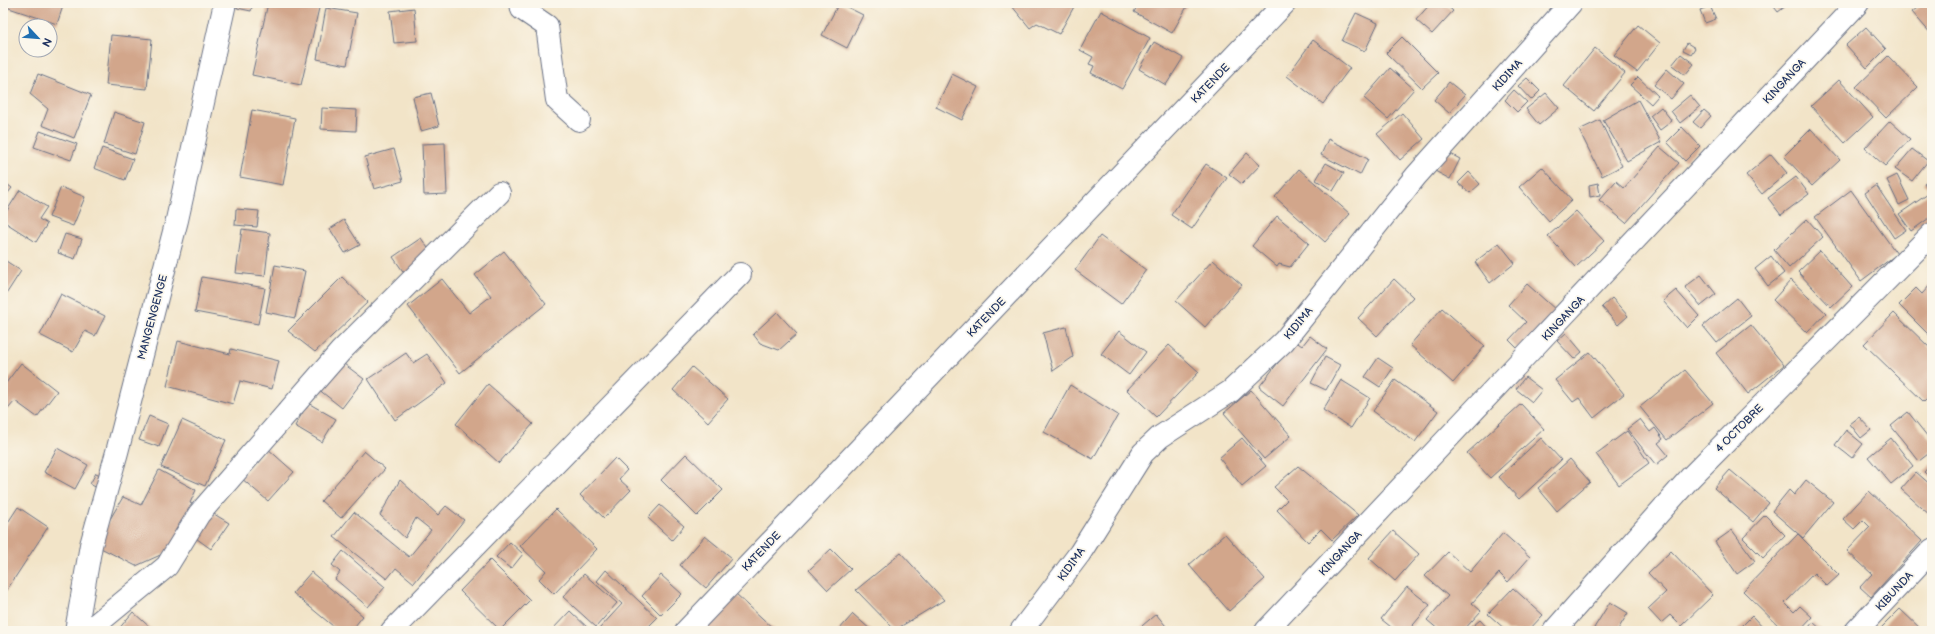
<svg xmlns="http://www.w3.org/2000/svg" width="1935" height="634" font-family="'Balsamiq Sans',sans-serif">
  <rect width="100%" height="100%" fill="#fbf7ec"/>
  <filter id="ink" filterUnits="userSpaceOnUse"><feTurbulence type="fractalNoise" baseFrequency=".025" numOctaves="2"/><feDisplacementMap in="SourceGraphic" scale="8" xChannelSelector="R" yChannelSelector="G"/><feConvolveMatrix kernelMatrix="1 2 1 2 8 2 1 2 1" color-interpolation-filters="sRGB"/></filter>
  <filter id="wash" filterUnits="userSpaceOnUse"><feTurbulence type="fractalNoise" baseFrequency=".012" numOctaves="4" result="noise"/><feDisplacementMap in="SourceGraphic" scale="16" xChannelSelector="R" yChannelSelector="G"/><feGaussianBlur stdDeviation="0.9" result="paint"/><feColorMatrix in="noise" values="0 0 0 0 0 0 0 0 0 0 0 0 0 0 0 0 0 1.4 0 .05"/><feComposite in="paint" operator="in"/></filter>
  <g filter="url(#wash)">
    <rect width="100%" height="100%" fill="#f2e4c8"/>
    <g id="blocks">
      <path fill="#d2a68b" d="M7 3H64L57 24 6 7Z
        M238 3H253L251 11 237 8Z
        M268 3 320 4 301 85 252 75Z
        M839 3 863 15 847 48 822 35Z
        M1012 3H1076L1059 34 1037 23 1030 28 1011 5Z
        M1139 3H1189L1172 33 1134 12Z
        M1431 3H1444L1453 11 1432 34 1416 20Z
        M1771 3H1790L1778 12Z
        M1923 3H1932V35L1912 12Z
        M1710 6 1716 19 1705 23 1700 10Z
        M326 8 357 13 347 65 317 59Z
        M414 8 417 41 394 43 390 11Z
        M1101 11 1150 38 1122 89 1091 73 1094 66 1089 64 1093 57 1080 50Z
        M1356 13 1378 23 1365 51 1342 41Z
        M1638 25 1660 43 1637 72 1614 55Z
        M1866 27 1886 49 1867 68 1846 45Z
        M111 35 152 39 147 89 106 85Z
        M1402 37 1438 73 1422 88 1386 53Z
        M1313 40 1350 68 1323 104 1287 76Z
        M1154 42 1183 58 1166 85 1139 69Z
        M1687 43 1695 48 1691 54 1683 50Z
        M1595 48 1625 73 1594 111 1564 86Z
        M1681 54 1694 64 1685 75 1672 65Z
        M1888 56 1918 87 1886 118 1856 87Z
        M1390 68 1414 89 1388 119 1364 98Z
        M1667 69 1684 84 1671 99 1654 85Z
        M38 74 91 95 74 138 42 125 48 109 30 94Z
        M952 74 978 87 962 120 936 107Z
        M1638 77 1658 96 1651 104 1630 85Z
        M1527 78 1540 91 1531 100 1518 86Z
        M1839 80 1873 117 1845 143 1811 106Z
        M1449 82 1465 95 1449 113 1434 100Z
        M1514 90 1527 102 1517 112 1505 100Z
        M431 93 439 126 421 131 413 97Z
        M1546 93 1559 108 1539 125 1526 109Z
        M1690 95 1700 107 1680 123 1671 111Z
        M1638 100 1661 142 1627 161 1603 120Z
        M1661 107 1672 121 1660 130 1650 116Z
        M322 108 357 110 356 131 321 129Z
        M252 110 295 118 283 185 240 177Z
        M1704 110 1711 116 1700 128 1693 122Z
        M114 112 145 122 135 154 104 144Z
        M1402 113 1424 139 1400 160 1377 134Z
        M1600 120 1622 166 1602 176 1579 130Z
        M1890 121 1910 139 1885 166 1865 148Z
        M1682 127 1700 146 1685 161 1667 142Z
        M1811 129 1840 160 1812 186 1784 156Z
        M40 131 77 144 71 160 34 147Z
        M1328 139 1368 159 1360 175 1321 155Z
        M445 143 447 194 424 195 422 144Z
        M1660 147 1679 163 1626 223 1599 200 1616 181 1624 188Z
        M102 148 133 159 125 180 94 168Z
        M394 149 403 181 374 189 365 157Z
        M1912 149 1928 161 1912 181 1895 169Z
        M1445 151 1460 159 1450 179 1435 171Z
        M1247 153 1260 165 1242 184 1229 174Z
        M1771 154 1787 173 1762 194 1746 175Z
        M1326 163 1344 173 1333 191 1316 180Z
        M1206 164 1227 178 1192 229 1171 215Z
        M1542 167 1572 200 1549 221 1519 187Z
        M1299 169 1350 214 1325 242 1275 197Z
        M1469 172 1480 184 1470 193 1458 183Z
        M1897 175 1909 200 1899 205 1887 180Z
        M1796 177 1809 194 1781 215 1768 198Z
        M1932 177V194L1924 183Z
        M3 181 12 188 3 199Z
        M1598 183 1600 195 1590 197 1589 185Z
        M1876 185 1906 230 1894 238 1865 193Z
        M61 187 85 197 73 226 49 217Z
        M20 190 47 207 39 219 47 224 36 242 3 221V217Z
        M1851 190 1897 254 1861 281 1815 217Z
        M1928 194 1932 200V216L1911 231 1899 214Z
        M236 209 259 211 257 227 235 225Z
        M1576 211 1604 241 1576 267 1548 236Z
        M1277 216 1309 243 1290 267 1279 264 1277 267 1252 246Z
        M1807 219 1823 237 1789 268 1774 250Z
        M344 220 360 245 345 253 330 229Z
        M242 229 270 233 265 276 236 273Z
        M65 234 82 239 75 259 58 253Z
        M1100 236 1146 270 1121 304 1075 270Z
        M421 238 434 257 407 277 393 257Z
        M1499 243 1515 263 1490 283 1475 262Z
        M504 251 546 304 460 373 408 306 442 279 469 313 491 296 475 275Z
        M1820 251 1852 287 1831 307 1798 272Z
        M1771 256 1784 273 1768 286 1755 269Z
        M3 259 21 271 3 299Z
        M1213 260 1242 285 1205 327 1176 301Z
        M275 265 305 271 295 318 266 312Z
        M1701 275 1716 294 1701 306 1685 287Z
        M202 277 265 288 258 324 195 312Z
        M342 277 368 302 315 352 288 331Z
        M1394 279 1413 297 1377 336 1358 318Z
        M1791 280 1826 313 1807 333 1773 300Z
        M1932 283V338L1899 305 1916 288 1922 294Z
        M1527 284 1556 310 1519 350 1509 340 1526 322 1508 305Z
        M1676 290 1699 316 1687 328 1663 301Z
        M61 294 105 316 95 336 85 331 73 352 40 335Z
        M1612 298 1628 316 1618 325 1602 307Z
        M1737 298 1751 316 1717 343 1703 326Z
        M1442 308 1485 346 1453 383 1410 345Z
        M777 312 797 334 779 350 760 343 753 334Z
        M1894 313 1932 350V394L1924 402 1864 344Z
        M1751 325 1784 365 1748 394 1716 353Z
        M1066 327 1073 357 1053 371 1043 333Z
        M1119 331 1146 352 1129 375 1101 354Z
        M1566 333 1582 352 1574 359 1557 341Z
        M1310 336 1327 349 1283 406 1259 387 1295 341 1302 346Z
        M178 341 230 354 231 349 279 361 272 389 240 381 233 404 167 386Z
        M1169 345 1199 372 1156 417 1127 390Z
        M1590 352 1624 394 1594 418 1579 398 1573 402 1555 380Z
        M406 353 413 363 427 354 447 383 395 420 368 379Z
        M1325 357 1340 365 1326 390 1311 383Z
        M1378 358 1393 368 1380 387 1365 377Z
        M340 361 364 379 342 408 318 389Z
        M21 363 57 391 37 417 15 401 8 409 3 406V387Z
        M692 367 728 399 708 422 673 390Z
        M1685 370 1713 403 1667 440 1640 407Z
        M1525 377 1542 390 1532 402 1516 389Z
        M1341 380 1370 398 1351 428 1323 410Z
        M1395 380 1438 411 1415 442 1373 411Z
        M488 384 533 424 499 463 456 424Z
        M1070 385 1118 415 1093 459 1044 432Z
        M1251 390 1291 436 1264 459 1224 413Z
        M308 403 336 419 322 442 295 426Z
        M1521 404 1544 429 1490 478 1467 453Z
        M1908 412 1932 442V451L1919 461 1891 426Z
        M149 416 168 424 159 447 139 440Z
        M1859 417 1871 430 1861 438 1850 424Z
        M1640 419 1650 432 1655 428 1663 439 1658 443 1668 455 1656 465 1627 429Z
        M182 420 226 440 205 486 161 467Z
        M1846 430 1863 444 1852 458 1835 445Z
        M1627 431 1649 463 1619 485 1596 454Z
        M1242 438 1266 466 1242 486 1219 458Z
        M1541 438 1561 460 1519 499 1499 477Z
        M1891 438 1913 466 1891 484 1868 457Z
        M57 448 88 465 75 489 44 472Z
        M267 448 294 472 268 501 241 478Z
        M364 451 385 469 341 518 321 501Z
        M686 454 723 490 697 516 661 480Z
        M615 458 627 470 619 479 631 490 604 518 580 495Z
        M1570 459 1590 482 1557 511 1538 488Z
        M1932 463V479L1924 472Z
        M1298 466 1358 515 1332 540 1321 529 1308 542 1277 510 1287 500 1274 487Z
        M159 470 196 490 190 503 198 507 178 547 136 566 95 545 123 497 141 505Z
        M1730 470 1769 503 1753 522 1714 488Z
        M1916 472 1932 486V517L1901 489Z
        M96 473 104 477 97 488 90 484Z
        M400 480 438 515 446 506 464 520 414 583 396 568 387 579 334 537 354 512 409 557 431 530 416 518 405 538 380 515Z
        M1806 480 1833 502 1803 538 1772 511 1789 490 1794 495Z
        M1869 491 1922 541 1871 597 1860 587 1872 574 1847 551 1870 527 1863 520 1854 529 1843 519Z
        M660 505 684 526 672 540 648 518Z
        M18 507 48 527 3 596V530Z
        M556 509 597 549 554 594 539 579 546 571 520 546Z
        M209 511 229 523 211 549 193 536Z
        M1765 515 1785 535 1763 558 1743 538Z
        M1732 530 1755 561 1737 574 1715 542Z
        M1393 531 1419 554 1395 581 1369 558Z
        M1503 533 1530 557 1508 582 1499 573 1472 603 1481 611 1463 631H1440L1427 620 1448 596 1425 576 1448 552 1470 572Z
        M1225 534 1265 579 1229 611 1189 565Z
        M1798 534 1839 575 1827 586 1814 573 1785 603 1794 612 1800 606 1812 617 1799 631H1784L1743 591Z
        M705 536 732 558 706 588 680 565Z
        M510 542 523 554 511 569 496 557Z
        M831 549 851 569 828 590 809 570Z
        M343 551 385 587 368 607 335 579 340 572 332 565Z
        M1671 551 1713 595 1681 626 1670 615 1661 623 1648 609 1666 592 1648 573Z
        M901 553 944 600 895 630 856 590Z
        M490 560 530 600 500 630 460 591Z
        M606 570 657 618 644 631H601L599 629 622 604 597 581Z
        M311 572 363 616 351 631H339L293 593Z
        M584 574 617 603 596 627 563 597Z
        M661 575 682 594 661 615 642 596Z
        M1407 587 1430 605 1408 631H1396L1381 619Z
        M1513 588 1543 615 1528 631H1507L1488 614Z
        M735 593 776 631H699Z
        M1610 602 1628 613 1617 631H1598L1594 628Z
        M1900 609 1923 631H1878Z
        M570 611 591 631H551Z
        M133 612 154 631H117Z
        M853 614 872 631H838Z
        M1156 614 1170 631H1136Z
        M1752 616 1766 631H1737Z
        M1480 620 1490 631H1467Z
        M1813 622 1823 631H1806Z"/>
    </g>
  </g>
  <g filter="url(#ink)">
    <use href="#blocks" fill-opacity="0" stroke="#666e83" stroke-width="1"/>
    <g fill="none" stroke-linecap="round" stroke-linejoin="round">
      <g stroke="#666e83" stroke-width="24">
        <path id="minor" d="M521 3 522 9 547 26 557 100 579 120
          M76 631 91 545 117 452 177 220 225 3
          M88 631 167 566 199 514 341 351 499 193
          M392 631 740 274
          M686 631 1285 3
          M1021 631 1080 553 1143 453 1160 437 1231 391 1284 341 1416 176 1571 3
          M1266 631 1858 3
          M1554 631 1690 478 1932 234
          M1856 631 1932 550"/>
      </g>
      <use href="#minor" stroke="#fff" stroke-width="22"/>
    </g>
  </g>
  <g text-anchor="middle" stroke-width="3.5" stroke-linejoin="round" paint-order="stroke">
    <g font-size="11" fill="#1b2f5e" stroke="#fbf7ec">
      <text transform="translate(1507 75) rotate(-48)" y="4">KIDIMA</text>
      <text transform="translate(1784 81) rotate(-47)" y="4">KINGANGA</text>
      <text transform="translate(1210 83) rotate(-46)" y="4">KATENDE</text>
      <text transform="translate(152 317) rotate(-75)" y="4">MANGENGENGE</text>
      <text transform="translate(986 317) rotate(-46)" y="4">KATENDE</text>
      <text transform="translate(1563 318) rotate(-47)" y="4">KINGANGA</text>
      <text transform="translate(1298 323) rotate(-51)" y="4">KIDIMA</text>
      <text transform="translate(1739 428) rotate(-45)" y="4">4 OCTOBRE</text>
      <text transform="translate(761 551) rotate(-46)" y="4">KATENDE</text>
      <text transform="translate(1340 553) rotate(-47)" y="4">KINGANGA</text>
      <text transform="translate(1071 564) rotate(-54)" y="4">KIDIMA</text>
      <text transform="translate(1894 591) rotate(-47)" y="4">KIBUNDA</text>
    </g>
  </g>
  <rect width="1935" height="634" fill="none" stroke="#fbf7ec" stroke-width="16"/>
  <g transform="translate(38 38) rotate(116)"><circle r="19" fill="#fbf7ec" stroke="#a1a7b3"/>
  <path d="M0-3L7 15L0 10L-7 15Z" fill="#1f6fb2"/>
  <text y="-6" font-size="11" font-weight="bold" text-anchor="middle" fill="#1b2f5e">N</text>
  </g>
</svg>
